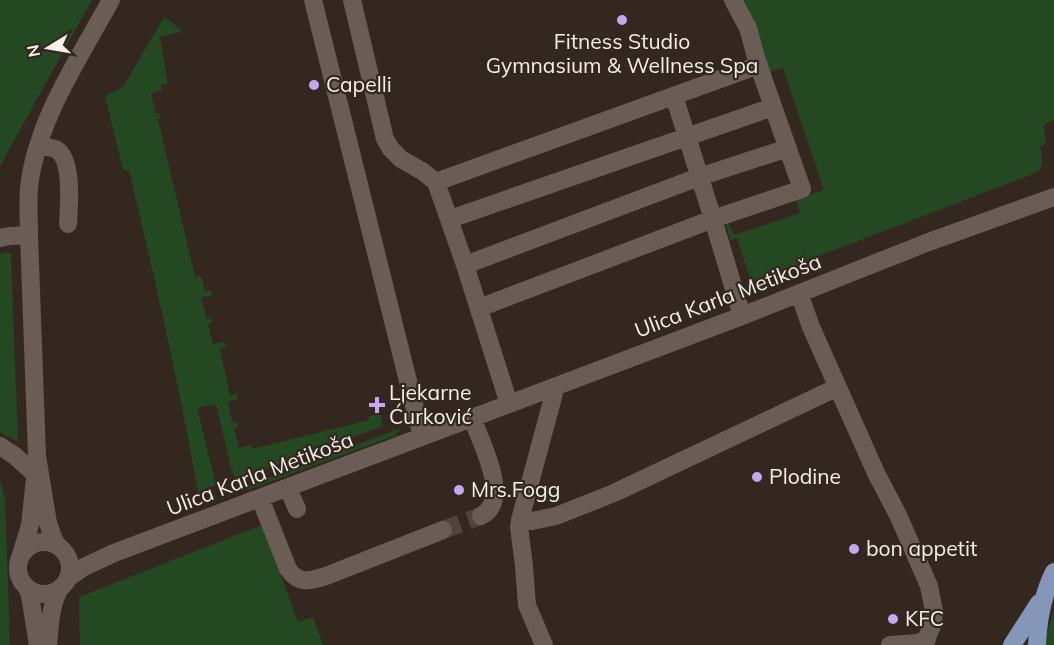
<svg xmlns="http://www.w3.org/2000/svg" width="1054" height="645" font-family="Mulish,sans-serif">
  <rect width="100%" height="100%" fill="#33271f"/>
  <path fill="#234822" d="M0 0H92L0 166Z
    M741 0H1054V120L1047 123 1044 125 1046 144 1040 146C1041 155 1045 166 1038 172L751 282 737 238 730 240 726 224 728 222 734 235 800 213 796 199 824 190 783 68 770 72Z
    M164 17 183 31 160 37 168 84 161 85 162 90 151 93 156 114 159 113 161 118 158 119 195 277 201 276 205 291 211 290 212 295 201 298 207 319 211 318 212 323 208 324 213 344 225 342 226 347 220 349 230 395 238 393V399L228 402 232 423 237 422 238 427 234 428 239 448 251 445 252 449 369 420V416L380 413 383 426 236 480 231 468 216 404 197 408 216 485 198 492C179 383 154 276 129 170H123L105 96 123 87Z
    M11 252 18 442 0 432V254Z
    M401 428 394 436 248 490 241 488Z
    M0 481 5 499 10 645H0Z
    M262 525 298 622 313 617 323 645H80L79 597Z
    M1054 610V645H1046L1047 633Z"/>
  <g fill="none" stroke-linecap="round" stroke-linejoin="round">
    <path stroke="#50453d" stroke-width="18" stroke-dasharray="18 9" stroke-linecap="butt" d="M443 530 481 516"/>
    <path stroke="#6b5d55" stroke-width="18" d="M313 0 422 437
      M352 0 385 139 391 149 401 159 422 171 436 182 465 265 509 404
      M674 96 713 219 742 316
      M38 146C44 147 52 147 57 150 73 160 69 207 68 224
      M436 182 759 65
      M450 219 773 107
      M0 238 10 236 29 235
      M465 265 699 177 788 148
      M799 293 811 327 876 473 898 515 929 586 934 611 933 623 924 645
      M479 308 713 219 802 189 757 61 748 28 733 0
      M556 386 520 520 532 521 556 516 614 493 838 387
      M472 418C481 442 512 501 481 516
      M0 446 15 456 35 474
      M288 488 297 509
      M260 498 288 569C299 585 310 581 326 576L443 530
      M520 520 519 527 524 566 527 605 544 645
      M18 568a26 26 0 1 1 52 0a26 26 0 1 1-52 0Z
      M58 546 54 540 48 523 37 456 29 235C29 217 27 198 30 180 40 115 80 57 111 0
      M21 555 30 525 35 479
      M67 579 84 567 114 553 742 316 926 243 1054 197
      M27 587 30 596 38 645
      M48 645C50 625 50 606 60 588
      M890 645 918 643 927 639"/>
    <path stroke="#8497b9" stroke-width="18" d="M1012 645 1039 603
      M1037 645C1038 621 1043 594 1054 572"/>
  </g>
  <g fill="#c4a7f1" stroke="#33271f" stroke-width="2">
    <circle cx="622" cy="20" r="6"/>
    <circle cx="314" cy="85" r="6"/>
    <path d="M374 396h6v6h6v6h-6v6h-6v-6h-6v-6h6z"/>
    <circle cx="757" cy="477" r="6"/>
    <circle cx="459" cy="490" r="6"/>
    <circle cx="854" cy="549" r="6"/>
    <circle cx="893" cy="619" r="6"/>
  </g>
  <g text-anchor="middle" stroke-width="4.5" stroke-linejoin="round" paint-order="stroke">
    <g font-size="21" fill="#f6eee9" stroke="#33271f" text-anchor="start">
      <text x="622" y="49" text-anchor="middle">Fitness Studio<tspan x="622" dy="24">Gymnasium &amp; Wellness Spa</tspan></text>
      <text x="326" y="92">Capelli</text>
      <text x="389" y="400">Ljekarne<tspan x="389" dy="24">Ćurković</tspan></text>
      <text x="769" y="484">Plodine</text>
      <text x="471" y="497">Mrs.Fogg</text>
      <text x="866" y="556">bon appetit</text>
      <text x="905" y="626">KFC</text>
    </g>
    <g font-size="21" fill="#f6eee9" stroke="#33271f">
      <text transform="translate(728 296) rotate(-21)" y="7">Ulica Karla Metikoša</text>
      <text transform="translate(260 474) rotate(-21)" y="7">Ulica Karla Metikoša</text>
    </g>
  </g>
  <g transform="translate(48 48) rotate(259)" stroke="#33271f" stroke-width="4.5" paint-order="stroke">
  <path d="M0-4.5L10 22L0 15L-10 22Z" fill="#f6eee9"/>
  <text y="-9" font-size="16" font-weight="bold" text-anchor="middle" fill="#f6eee9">N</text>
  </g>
</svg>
